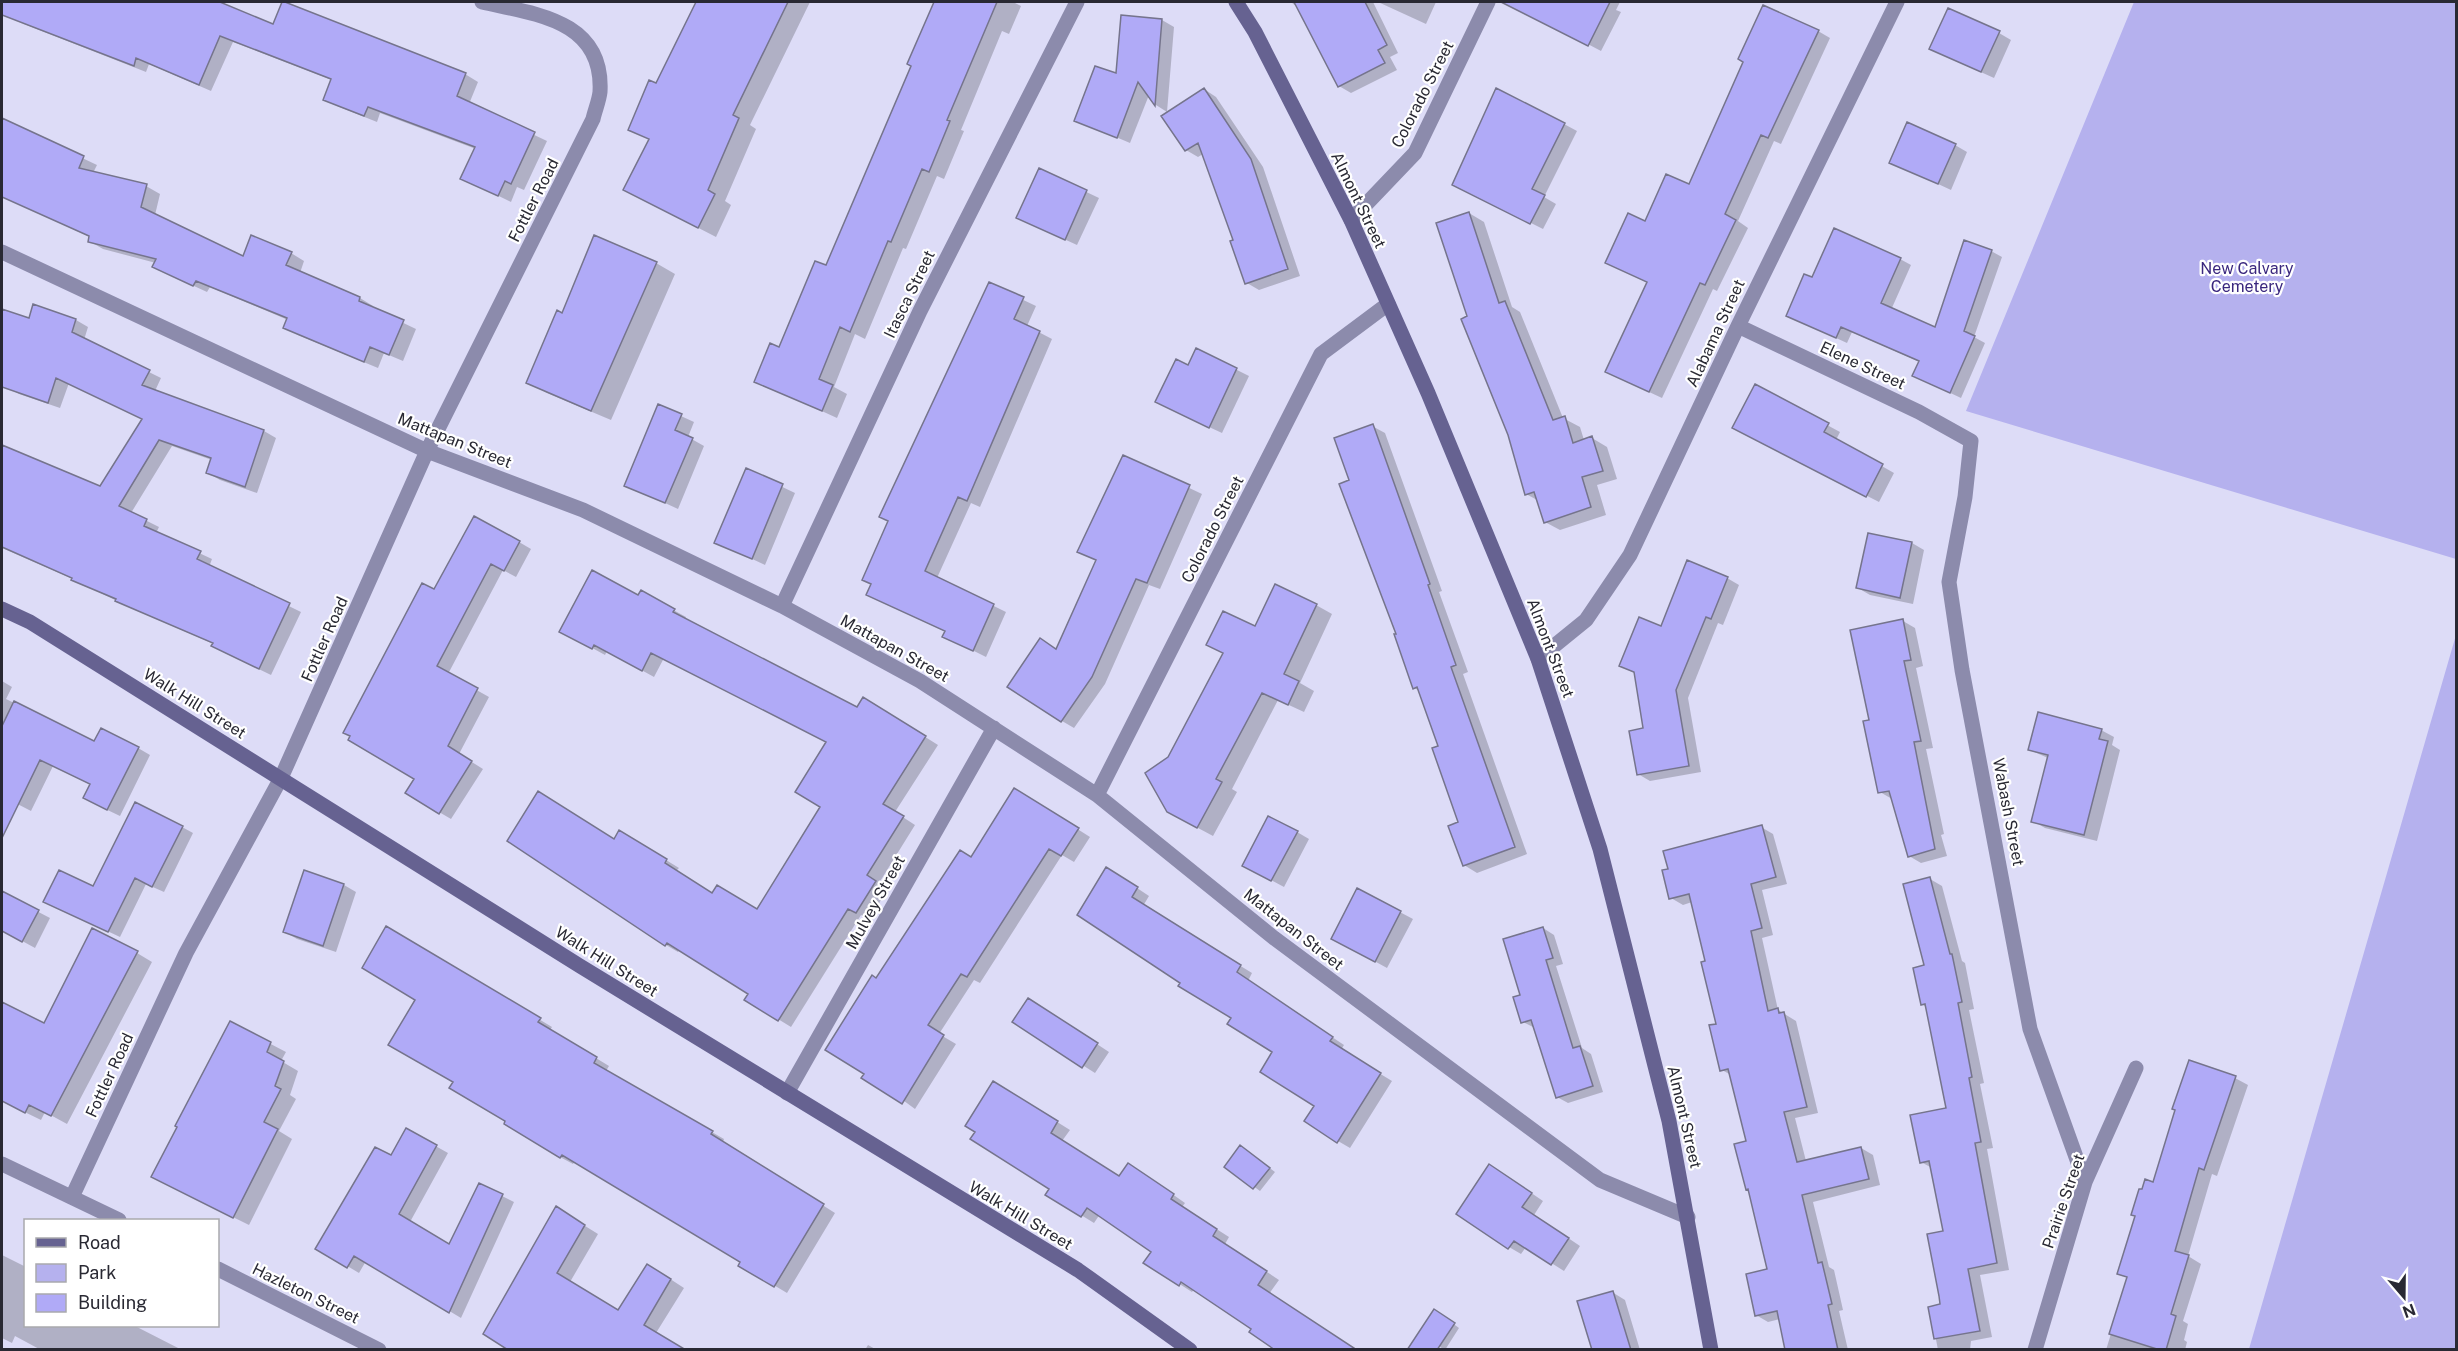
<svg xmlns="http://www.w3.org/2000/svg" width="2458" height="1351" font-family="'Public Sans',sans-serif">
  <rect width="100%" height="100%" fill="#dddcf7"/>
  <path fill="#b5b1ee" d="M2134 2H2456V559L1966 411Z
    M2456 635V1349H2249Z"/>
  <path fill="#0003" d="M18 2H199L205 4 206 2H216L274 26 465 74 478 82 469 104 547 141 524 190 517 187 511 202 462 178 476 149 380 113 377 122 337 106 325 99 332 80 233 42 211 91 149 64 146 72 24 24 12 17Z
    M697 2H810L750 125 756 129 725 201 731 205 716 237 625 190 650 140 630 129 657 85Z
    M935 2H1013L1021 6 1009 34 1002 31 961 130 964 131 944 179 937 176 906 249 903 248 865 339 855 334 834 387 847 394 837 418 756 381 780 349 826 267 912 66 909 64Z
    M1291 2H1373L1398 53 1390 57 1397 70 1351 93 1339 86 1298 8Z
    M1378 2H1436L1426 24Z
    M1556 2H1620L1616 10 1621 12 1601 51 1546 22Z
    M1162 20 1174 27 1167 112 1156 105 1149 95 1130 143 1076 120 1117 76Z
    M1818 31 1830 38 1781 144 1774 141 1738 221 1748 228 1717 291 1713 289 1662 398 1619 378 1648 283 1607 263 1646 223 1690 186Z
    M1999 33 2011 40 1994 78 1943 55Z
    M1204 89 1216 97 1263 167 1300 276 1259 290 1247 283 1235 241 1203 154 1198 157 1186 150Z
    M2 120 97 165 93 173 146 186 160 194 155 215 244 258 291 253 304 261 300 273 360 298 373 306 372 308 416 329 403 361 384 353 378 368 298 335 285 327 288 320 210 287 207 292 168 274 156 263 103 249 89 241 90 237 2 196Z
    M1564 124 1577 131 1544 197 1556 204 1543 229 1466 191Z
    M1955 145 1967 152 1951 190 1891 162Z
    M1040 170 1099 198 1077 245 1031 224Z
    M1469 213 1484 222 1512 307 1520 312 1563 418 1580 427 1584 440 1592 438 1607 447 1617 479 1597 485 1606 515 1560 530 1545 522 1539 501 1526 494 1509 434 1469 317Z
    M1991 251 2002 257 1974 337 1985 343 1961 398 1925 381 1920 362 1852 332 1847 343 1799 321 1812 279 1900 259 1911 265 1891 310 1935 330Z
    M656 263 675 274 611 420 547 393 528 382 563 315Z
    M990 284 1036 306 1027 326 1052 339 980 507 971 503 937 578 1006 612 986 657 944 636 946 632 880 601Z
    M34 306 76 320 88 327 84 340 161 378 155 391 264 431 276 438 257 493 220 480 208 473 212 460 172 446 131 513 159 527 156 533 212 559 209 567 301 612 271 675 225 653 213 646 214 644 129 607 73 579 2 548V446L101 488 143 419 69 383 60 408 19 394 7 387 8 384 2 382V311L29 320Z
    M1197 350 1249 376 1222 433 1170 409Z
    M1755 386 1840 432 1836 440 1894 473 1879 502 1746 434Z
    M659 406 694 422 688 437 704 446 678 509 626 485Z
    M1372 426 1385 433 1442 591 1439 592 1468 672 1463 674 1527 854 1477 873 1464 865 1460 823 1440 747 1420 691 1414 688 1351 481Z
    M1124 457 1202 494 1160 589 1149 585 1105 684 1074 728 1062 721 1057 650 1097 561 1079 551Z
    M747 470 795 493 765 565 716 542Z
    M519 542 531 549 516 577 503 570 448 674 489 697 459 754 483 769 451 819 439 812 416 778 435 591Z
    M1912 543 1924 550 1913 604 1870 595 1858 588Z
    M1727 578 1739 585 1723 625 1718 623 1688 698 1701 772 1650 781 1638 774 1645 729 1636 674 1621 666 1662 628Z
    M641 592 686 617 685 620 858 709 876 706 938 745 895 812 915 825 879 883 888 889 869 919 861 915 791 1027 747 1000 750 994 680 949 678 952 666 945 509 840 632 839 679 868 676 871 713 895 758 911 822 807 827 742 664 658 654 677 607 651 605 655 574 638 639 597Z
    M1316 605 1332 614 1300 683 1314 691 1304 712 1278 700 1232 789 1237 792 1213 836 1185 821 1170 758 1224 654 1208 645Z
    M1903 621 1915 628 1923 666 1916 668 1933 748 1926 749 1944 834 1941 835 1947 856 1921 863 1909 856 1892 799 1880 792 1871 721Z
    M2 681 12 687 6 699 95 743 138 748 150 755 120 816 97 805 91 785 53 766 31 811 2 796Z
    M2101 730 2114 737 2112 745 2120 750 2097 841 2045 828 2033 821 2048 758 2030 750Z
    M1027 797 1090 837 1074 862 1062 855 980 983 974 980 939 1034 956 1044 915 1109 866 1073 877 980 972 858Z
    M182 827 193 833 164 892 146 884 120 937 56 907 93 888Z
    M1761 827 1773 834 1787 884 1762 890 1773 935 1762 938 1778 1010 1796 1021 1818 1113 1795 1118 1806 1161 1861 1148 1873 1155 1880 1185 1813 1202 1829 1267 1834 1270 1843 1310 1839 1311 1848 1350H1786L1780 1319 1768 1322 1756 1315 1769 1270 1750 1191 1747 1189 1748 1142 1731 1075 1722 1070 1718 1025 1707 962 1692 902 1683 905 1671 898Z
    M1297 832 1309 839 1284 887 1256 872Z
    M305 872 344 885 356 892 336 952 297 939 285 932Z
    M1119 876 1149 896 1143 906 1252 973 1248 981 1344 1045 1341 1050 1392 1081 1350 1148 1338 1141 1316 1105 1274 1052 1233 1018 1183 982Z
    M1930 879 1942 886 1962 961 1965 963 1974 1009 1969 1010 1984 1083 1980 1084 1993 1148 1987 1149 2009 1270 1980 1275 1992 1337 1971 1341 1970 1350H1938L1930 1308 1941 1305 1945 1232 1932 1168 1921 1162 1948 1109 1926 1007 1922 1004Z
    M1358 890 1413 919 1387 968 1345 945Z
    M2 893 50 918 35 948 2 930Z
    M387 928 552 1027 550 1030 609 1066 606 1071 724 1139 723 1142 835 1213 787 1293 740 1265 742 1261 575 1161 573 1164 560 1157 455 1082Z
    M1543 928 1554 935 1563 964 1556 966 1582 1048 1591 1054 1603 1092 1568 1103 1557 1097 1535 1028 1523 1022 1522 996Z
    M137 953 152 962 67 1124 45 1112 41 1120 2 1101V1003L44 1025Z
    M1041 1007 1109 1052 1095 1073 1014 1022Z
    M231 1023 286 1052 281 1061 298 1071 290 1095 296 1099 279 1131 292 1139 249 1225 168 1185Z
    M2235 1078 2248 1085 2217 1176 2212 1174 2188 1256 2201 1264 2183 1321 2188 1324 2184 1340 2187 1342 2185 1350H2106L2128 1278 2119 1273 2154 1184Z
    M1006 1090 1070 1130 1062 1141 1120 1178 1141 1172 1185 1203 1182 1207 1229 1237 1225 1244 1279 1280 1269 1294 1253 1329 1194 1289 1192 1292 1145 1262 1153 1251 1100 1214 1094 1223 1047 1194 1051 1188Z
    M407 1130 448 1153 410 1222 450 1246 480 1185 514 1202 461 1318 366 1261 359 1273 317 1248 392 1157Z
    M1246 1150 1275 1172 1260 1191 1226 1166Z
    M1502 1173 1543 1201 1534 1215 1580 1246 1564 1271 1526 1247 1521 1254 1509 1247Z
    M569 1216 598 1234 570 1282 619 1311 661 1273 684 1288 656 1333 510 1350Z
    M2 1255 26 1267V1326H135L182 1350H41L15 1336 12 1343 2 1338Z
    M1612 1292 1625 1300 1640 1350H1594Z
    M1440 1314 1459 1328 1445 1350 1419 1334Z
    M868 1345 877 1350H865Z"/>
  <path fill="#b0aaf7" stroke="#75748c" stroke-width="1.5" d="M2 2H220L273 24 282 2H285L466 73 457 96 535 132 511 184 505 181 498 196 460 179 475 147 368 107 364 116 323 100 331 79 220 36 199 85 136 58 134 66 2 15Z
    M696 2H788L733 115 739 118 708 190 715 194 698 228 623 190 649 139 628 130 649 80 656 83Z
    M934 2H997L947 120 950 121 929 172 922 169 891 242 888 241 850 332 840 327 819 379 833 385 822 411 754 382 770 343 779 347 815 261 826 265 911 66 907 64Z
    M1294 2H1365L1387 45 1378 50 1385 63 1338 87Z
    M1501 2H1610L1588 46Z
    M1763 5 1819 30 1768 138 1761 135 1725 214 1736 220 1705 285 1700 283 1649 392 1605 372 1647 282 1605 263 1628 213 1645 221 1666 174 1689 184 1743 62 1738 59Z
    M1948 8 2000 31 1981 72 1929 49Z
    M1121 15 1162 19 1155 106 1138 82 1117 138 1074 121 1095 66 1116 73Z
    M1204 88 1251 159 1288 269 1245 284 1230 241 1233 240 1198 143 1185 151 1161 116Z
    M1496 88 1565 123 1532 189 1545 195 1530 224 1452 185Z
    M2 118 84 156 79 168 147 184 141 207 243 256 251 235 292 252 286 265 360 297 359 301 404 320 389 355 370 347 364 362 283 328 287 318 196 281 193 286 152 267 156 259 88 242 89 236 2 197Z
    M1907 122 1956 144 1938 184 1889 163Z
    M1039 168 1087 190 1065 240 1016 218Z
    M1469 212 1499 303 1505 301 1553 420 1565 416 1573 443 1592 436 1603 471 1582 477 1591 507 1544 523 1534 492 1525 495 1508 435 1461 319 1467 316 1436 223Z
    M1834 228 1901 258 1881 303 1935 327 1964 240 1992 250 1964 331 1975 336 1950 393 1912 376 1919 361 1841 327 1836 338 1786 316 1804 274 1812 277Z
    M594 235 657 262 591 411 526 383 557 310 562 313Z
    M989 282 1024 297 1014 319 1040 331 967 501 958 497 925 571 994 604 973 651 942 637 945 631 866 595 871 584 862 580 888 521 879 517Z
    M33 304 76 319 72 332 150 370 142 385 264 430 245 487 206 473 211 458 159 440 119 506 147 519 144 526 201 551 197 559 290 603 259 669 211 646 213 643 115 601 116 599 71 580 72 578 2 547V445L100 486 142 419 56 378 48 403 2 387V309L29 318Z
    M1196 348 1237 368 1209 428 1155 402 1176 359 1188 365Z
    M1755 384 1829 423 1824 432 1883 464 1866 497 1732 428Z
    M658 404 682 414 675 430 693 438 665 503 624 486Z
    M1373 424 1430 584 1428 585 1456 665 1451 667 1515 847 1463 866 1448 826 1458 822 1432 748 1438 746 1417 687 1413 689 1394 634H1396L1339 484 1349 480 1334 438Z
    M1123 455 1190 485 1147 583 1136 579 1092 677 1061 722 1007 687 1040 638 1056 649 1096 560 1077 552Z
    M746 468 783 484 752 559 714 543Z
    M474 516 520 541 504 571 491 564 437 666 478 688 448 746 472 761 439 814 405 793 414 779 348 740 350 736 343 733 422 583 434 589Z
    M1868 533 1912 542 1900 598 1856 588Z
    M1687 560 1728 577 1711 619 1706 617 1676 690 1689 766 1637 775 1629 731 1643 728 1634 672 1619 666 1639 617 1661 626Z
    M592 570 638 595 641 590 675 609 673 612 857 707 863 697 926 736 883 804 904 816 867 875 876 881 856 913 848 909 778 1021 744 1000 748 994 667 943 665 946 507 841 538 791 614 839 619 830 667 859 665 863 712 893 717 885 757 909 820 807 795 792 826 742 651 653 642 671 594 645 592 649 559 632Z
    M1275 584 1317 604 1284 674 1299 681 1288 705 1262 693 1216 779 1222 782 1197 828 1167 812 1145 773 1168 757 1223 653 1206 645 1223 611 1255 626Z
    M1903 619 1911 660 1904 661 1921 741 1914 742 1935 849 1908 857 1889 791 1878 793 1863 721 1869 720 1850 630Z
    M14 701 94 741 101 728 139 747 107 810 83 798 90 784 40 760 2 838V726Z
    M2038 712 2102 729 2099 739 2108 741 2084 835 2031 822 2048 755 2028 750Z
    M1014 788 1079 828 1061 856 1049 849 967 977 961 974 928 1025 944 1035 902 1104 861 1078 864 1074 825 1050 872 975 876 978 960 850 971 857Z
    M135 802 183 826 152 887 135 878 108 932 43 902 59 870 93 886Z
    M1268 816 1298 831 1271 881 1242 866Z
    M1762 825 1776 877 1751 884 1762 928 1751 931 1768 1011 1778 1008 1779 1013 1784 1012 1807 1107 1784 1112 1797 1162 1861 1147 1869 1179 1802 1195 1818 1263 1822 1262 1832 1304 1828 1305 1838 1350H1785L1777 1311 1755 1316 1746 1274 1767 1269 1748 1189 1746 1190 1734 1144 1746 1141 1728 1069 1720 1071 1709 1025 1716 1024 1701 962 1705 961 1689 894 1669 899 1662 870 1668 869 1663 851Z
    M1106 867 1138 887 1132 897 1241 965 1237 972 1333 1037 1330 1041 1381 1073 1337 1143 1304 1121 1314 1106 1260 1072 1272 1052 1227 1024 1231 1018 1178 986 1180 983 1077 915Z
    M304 870 344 884 323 946 283 932Z
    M1930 877 1950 954H1952L1962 1002 1958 1003 1972 1077 1969 1078 1981 1142 1975 1143 1997 1263 1968 1269 1980 1331 1934 1339 1928 1307 1940 1304 1939 1296 1927 1234 1943 1231 1929 1161 1920 1163 1910 1115 1946 1108 1925 1004 1921 1005 1913 968 1924 965 1903 884Z
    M1357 888 1401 911 1375 962 1331 939Z
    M2 891 39 910 22 942 2 931Z
    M386 926 541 1018 538 1022 597 1057 594 1063 713 1131 711 1134 824 1204 774 1287 738 1266 740 1262 562 1155 560 1158 504 1124 505 1121 449 1088 453 1082 388 1045 415 1000 362 968Z
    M1543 927 1553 958 1546 960 1573 1048 1580 1046 1593 1086 1556 1098 1531 1020 1521 1023 1513 997 1520 995 1503 939Z
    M92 928 138 951 51 1116 29 1105 25 1113 2 1101V1002L44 1023Z
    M1028 998 1098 1043 1082 1068 1012 1022Z
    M230 1021 271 1042 267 1052 284 1061 275 1086 281 1089 264 1122 278 1129 233 1218 151 1177 177 1127 175 1126Z
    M2189 1060 2236 1076 2204 1170 2199 1168 2175 1251 2189 1255 2171 1314 2176 1316 2166 1350H2160L2109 1334 2127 1277 2117 1274 2135 1216 2131 1215 2139 1189H2142L2145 1179 2153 1182 2175 1110 2172 1109Z
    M993 1081 1058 1121 1051 1133 1119 1176 1128 1163 1174 1194 1171 1199 1217 1229 1213 1236 1267 1271 1258 1285 1357 1350H1275L1249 1332 1251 1329 1181 1282 1179 1286 1143 1263 1151 1252 1087 1208 1081 1217 1045 1195 1049 1189 970 1139 975 1132 965 1126Z
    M406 1128 437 1145 399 1214 449 1244 479 1183 503 1194 449 1313 354 1256 347 1268 315 1249 375 1147 391 1155Z
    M1240 1145 1270 1168 1253 1189 1224 1167Z
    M1489 1164 1532 1193 1522 1207 1569 1238 1551 1265 1514 1241 1508 1249 1456 1214Z
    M556 1206 585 1225 557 1273 618 1310 647 1264 671 1279 644 1325 686 1350H508L483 1334Z
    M1613 1291 1631 1350H1592L1577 1301Z
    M1434 1309 1455 1323 1437 1350H1407Z"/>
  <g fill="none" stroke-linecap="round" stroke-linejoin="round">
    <path stroke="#8c8bac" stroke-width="15" d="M1351 220 1415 153 1488 2
      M2 252 427 451 583 510 782 606 920 681 1097 795 1274 938 1600 1180 1688 1217
      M1738 326 1919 412 1971 441 1965 497 1949 582 1962 670 2030 1029 2085 1182
      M782 606 920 311 1077 2
      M1538 659 1586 620 1630 555 1738 326 1897 2
      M1097 795 1321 354 1388 304
      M787 1093 994 728
      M2 1164 119 1220
      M72 1197 186 953 281 778 427 451 593 119C595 110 599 101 600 92 604 20 535 14 482 2
      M218 1269 379 1350
      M2035 1350 2085 1182 2136 1068"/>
    <path stroke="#666291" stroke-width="15" d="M1236 2 1255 32 1351 220 1428 393 1538 659 1600 849 1669 1121 1711 1350
      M2 609 30 622 580 966 1078 1270 1190 1350"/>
  </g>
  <g text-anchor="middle" stroke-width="4.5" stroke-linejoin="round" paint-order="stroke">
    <g font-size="16" fill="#292933" stroke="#fff">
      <text transform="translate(1422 94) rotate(-63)" y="6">Colorado Street</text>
      <text transform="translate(533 200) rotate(-63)" y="6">Fottler Road</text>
      <text transform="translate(1359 200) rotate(64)" y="6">Almont Street</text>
      <text transform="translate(909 294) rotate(-64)" y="6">Itasca Street</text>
      <text transform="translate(1715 333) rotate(-65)" y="6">Alabama Street</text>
      <text transform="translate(1863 365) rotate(25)" y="6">Elene Street</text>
      <text transform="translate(455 440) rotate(22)" y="6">Mattapan Street</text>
      <text transform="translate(1212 529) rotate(-63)" y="6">Colorado Street</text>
      <text transform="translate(324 639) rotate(-66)" y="6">Fottler Road</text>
      <text transform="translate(895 648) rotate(29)" y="6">Mattapan Street</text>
      <text transform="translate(1551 648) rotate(69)" y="6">Almont Street</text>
      <text transform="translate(195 703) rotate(32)" y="6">Walk Hill Street</text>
      <text transform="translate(2009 812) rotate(79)" y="6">Wabash Street</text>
      <text transform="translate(875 902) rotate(-61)" y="6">Mulvey Street</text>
      <text transform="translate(1294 929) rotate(38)" y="6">Mattapan Street</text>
      <text transform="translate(607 961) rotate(32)" y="6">Walk Hill Street</text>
      <text transform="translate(109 1075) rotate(-65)" y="6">Fottler Road</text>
      <text transform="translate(1685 1117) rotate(77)" y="6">Almont Street</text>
      <text transform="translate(2063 1201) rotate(-71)" y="6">Prairie Street</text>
      <text transform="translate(1021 1215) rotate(31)" y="6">Walk Hill Street</text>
      <text transform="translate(306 1293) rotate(26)" y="6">Hazleton Street</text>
    </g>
    <g font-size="16" fill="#3a277e" stroke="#fff">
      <text x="2247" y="274">New Calvary<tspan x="2247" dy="18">Cemetery</tspan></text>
    </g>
  </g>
  <rect width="2458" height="1351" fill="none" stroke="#292933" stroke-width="6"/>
  <rect x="24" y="1219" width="195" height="108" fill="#ffffff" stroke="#a9a9ad" stroke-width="1.5"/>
  <rect x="36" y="1238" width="30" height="9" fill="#666291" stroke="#a9a9ad" stroke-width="1.5"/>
  <text x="78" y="1249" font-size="18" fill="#292933">Road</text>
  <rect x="36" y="1264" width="30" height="18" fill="#b5b1ee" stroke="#a9a9ad" stroke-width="1.5"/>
  <text x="78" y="1279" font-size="18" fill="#292933">Park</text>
  <rect x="36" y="1294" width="30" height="18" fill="#b0aaf7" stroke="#a9a9ad" stroke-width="1.5"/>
  <text x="78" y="1309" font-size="18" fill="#292933">Building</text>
  <g transform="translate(2404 1297) rotate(160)" stroke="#ffffff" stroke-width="4.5" paint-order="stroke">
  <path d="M0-4.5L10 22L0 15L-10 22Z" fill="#292933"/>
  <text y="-9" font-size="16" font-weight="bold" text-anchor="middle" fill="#292933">N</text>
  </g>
</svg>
